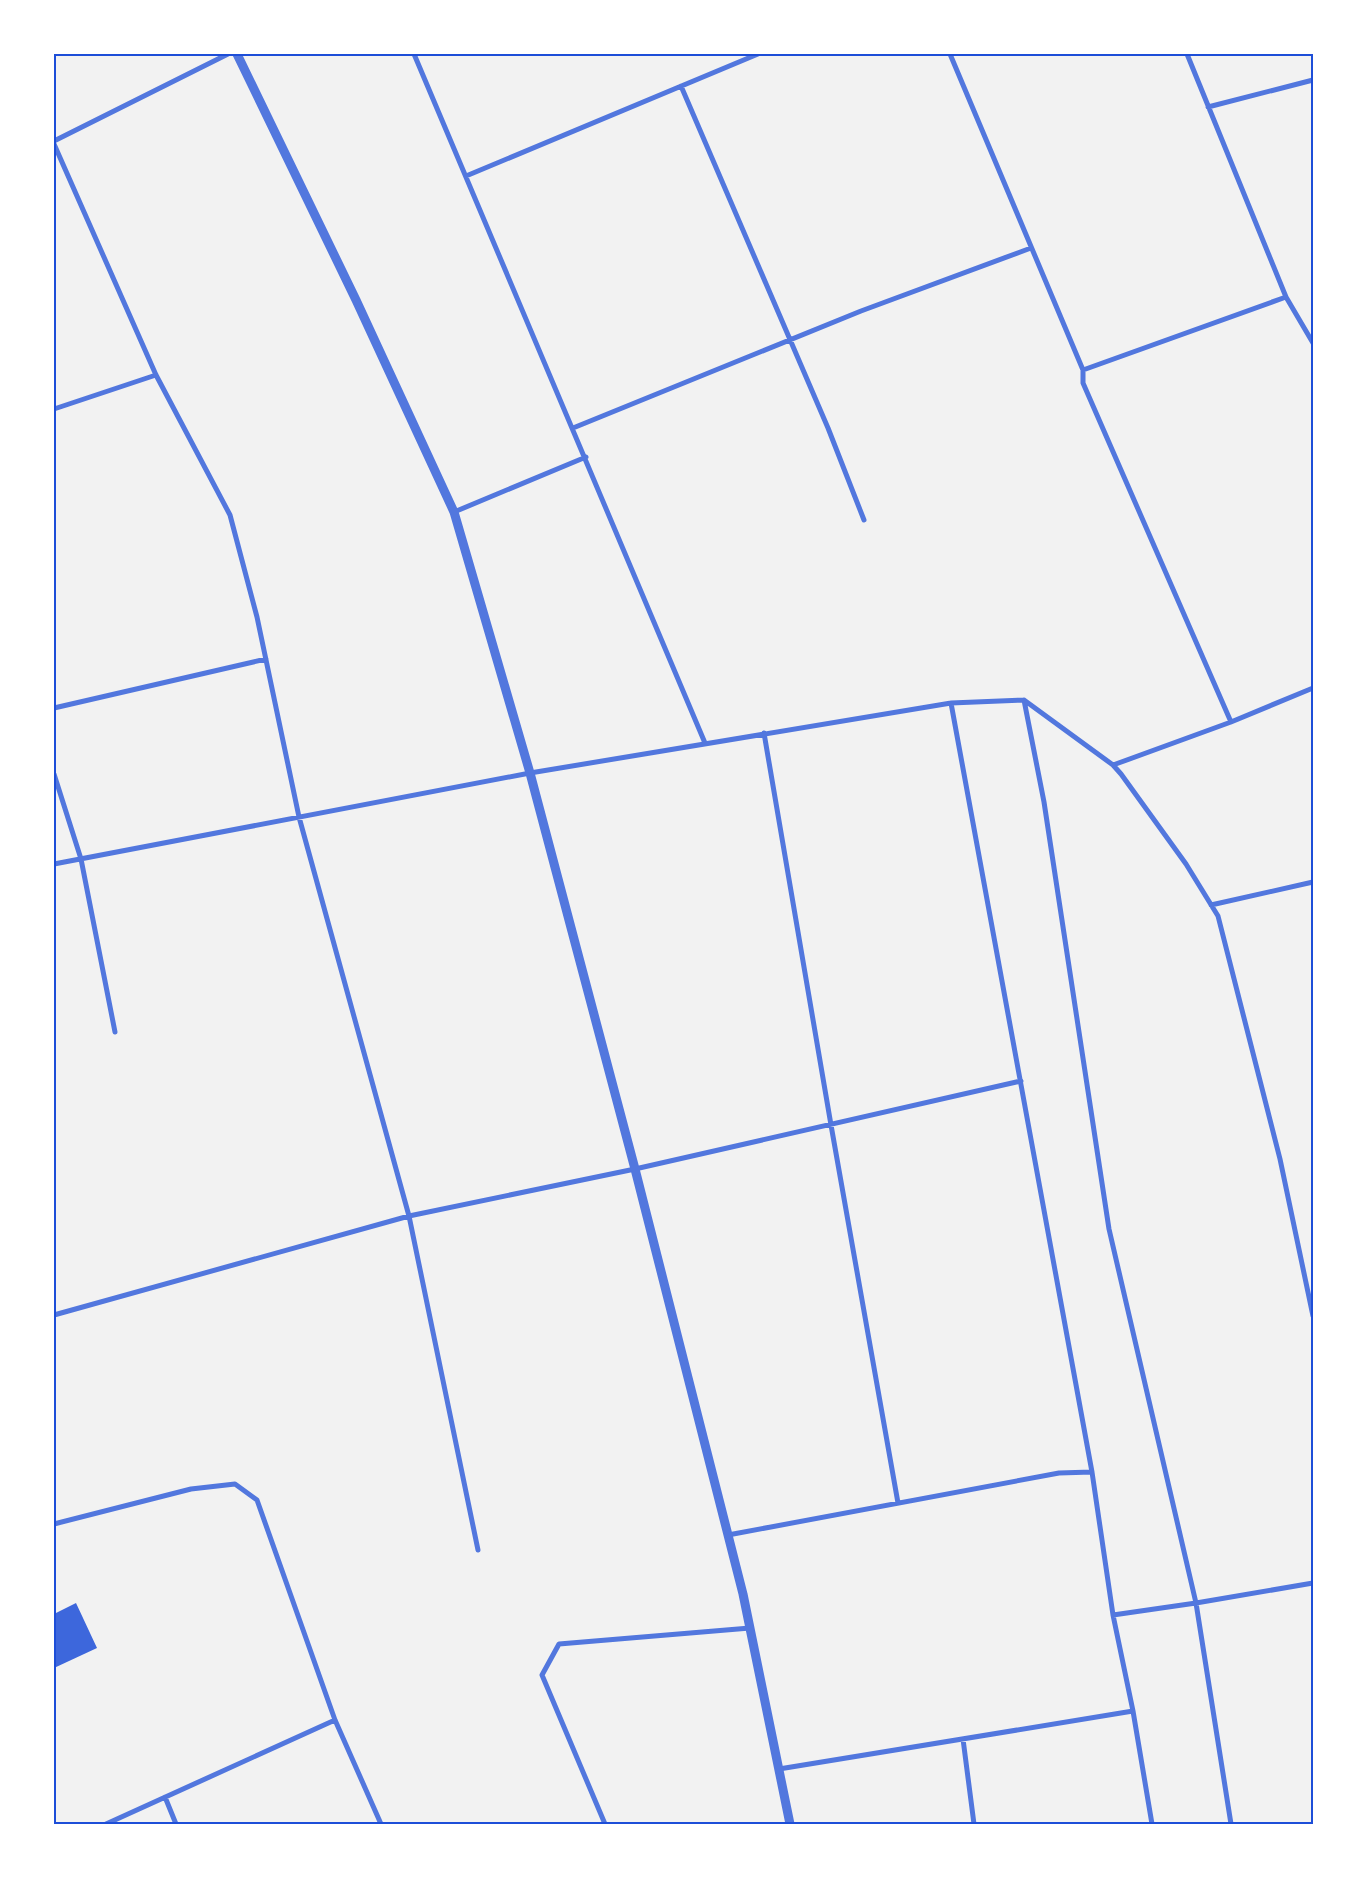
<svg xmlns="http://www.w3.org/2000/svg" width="1367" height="1878" font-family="'Open Sans',sans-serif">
  <rect width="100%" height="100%" fill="#f2f2f2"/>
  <path fill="#3d67dc" d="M76 1603 97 1648 54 1668V1614Z"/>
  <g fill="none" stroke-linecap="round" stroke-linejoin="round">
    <path stroke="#5277de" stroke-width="5" d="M414 54 705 743
      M950 54 1083 370 1286 297 1187 54
      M681 86 828 428 864 520
      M1208 107 1313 80
      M54 141 228 54
      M54 144 156 375 230 515 257 617 299 817 409 1216 478 1550
      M466 176 758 54
      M1286 297 1313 343
      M1083 370V383L1231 722 1113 765
      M54 409 156 375
      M573 428 861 311 1031 248
      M454 512 586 457
      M1024 700 1044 802 1109 1229 1196 1603 1231 1824
      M951 703 1092 1472
      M54 708 266 659
      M1231 722 1313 688
      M764 733 831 1125 898 1503
      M54 774 81 859 115 1032
      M54 864 530 773 951 703 1024 700 1113 765 1121 774 1186 864 1218 916 1280 1159 1313 1316
      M1211 905 1313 882
      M54 1315 409 1216 635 1169 1021 1081
      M54 1524 191 1489 235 1484 257 1500 335 1720 381 1824
      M728 1535 1059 1473 1092 1472 1113 1615 1133 1711 1152 1824
      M1113 1615 1196 1603 1313 1583
      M963 1739 974 1824
      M779 1769 1133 1711
      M165 1797 176 1824
      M106 1824 335 1720
      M605 1824 542 1675 559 1644 750 1628"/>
    <path stroke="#5277de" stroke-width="9" d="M237 54 356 300 454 512 530 773 635 1169 743 1594 790 1824"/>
  </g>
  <rect width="1367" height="1878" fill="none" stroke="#ffffff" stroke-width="110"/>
  <rect x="55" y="55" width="1257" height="1768" fill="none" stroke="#1d4ed8" stroke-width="2"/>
</svg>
